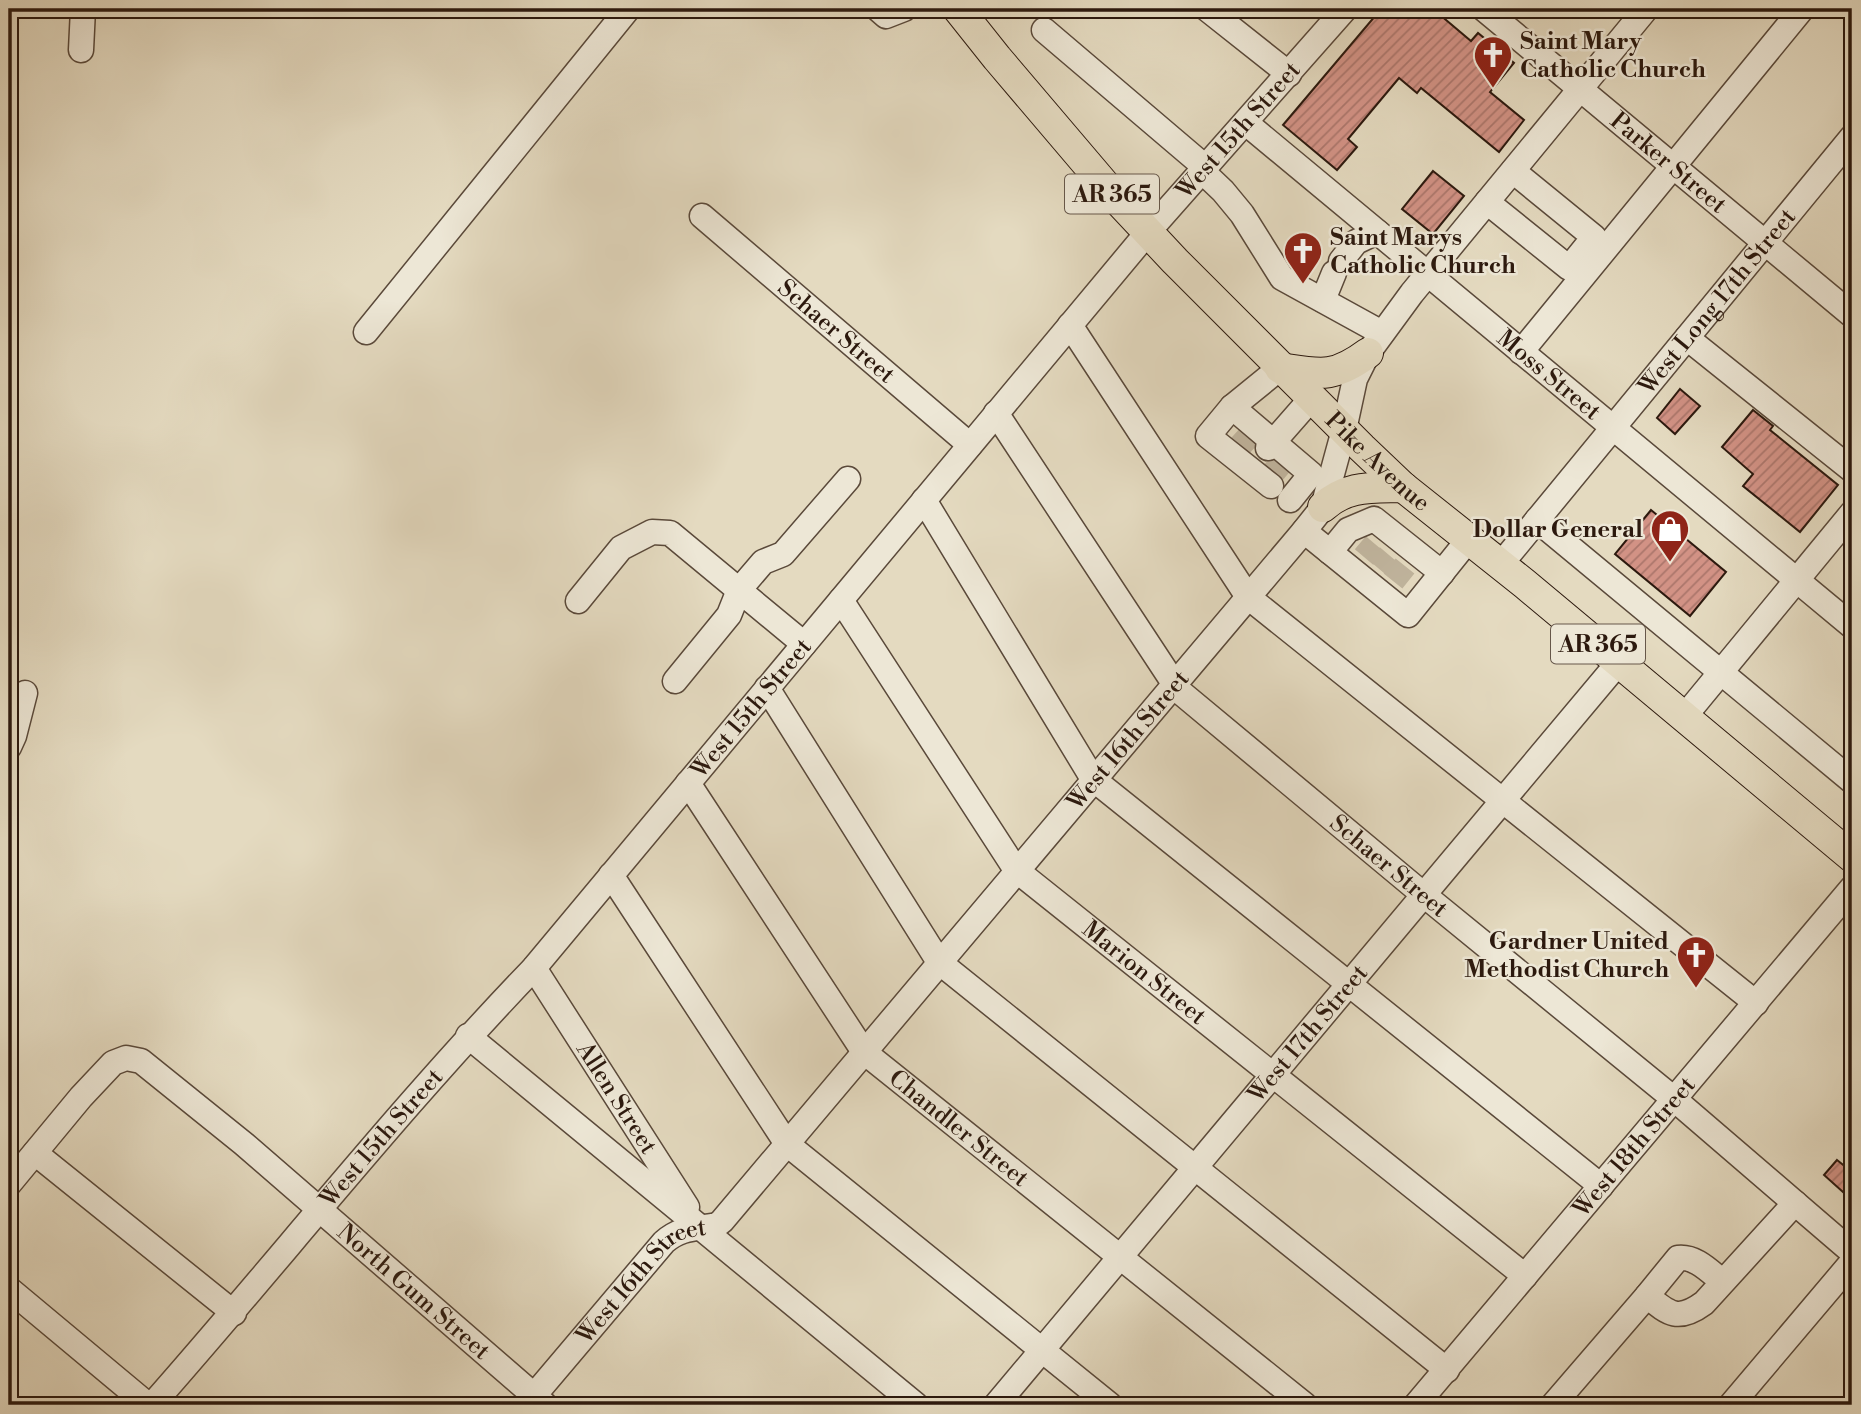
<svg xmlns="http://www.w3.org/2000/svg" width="1861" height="1414" font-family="'Libre Bodoni',serif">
  <defs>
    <pattern id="building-hatch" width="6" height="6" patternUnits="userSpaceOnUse" patternTransform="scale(1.75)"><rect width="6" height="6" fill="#d29285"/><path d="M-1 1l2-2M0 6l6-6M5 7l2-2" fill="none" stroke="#ab766b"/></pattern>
  </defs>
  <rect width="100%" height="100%" fill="#e4dac0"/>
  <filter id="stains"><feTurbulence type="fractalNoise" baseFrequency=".00286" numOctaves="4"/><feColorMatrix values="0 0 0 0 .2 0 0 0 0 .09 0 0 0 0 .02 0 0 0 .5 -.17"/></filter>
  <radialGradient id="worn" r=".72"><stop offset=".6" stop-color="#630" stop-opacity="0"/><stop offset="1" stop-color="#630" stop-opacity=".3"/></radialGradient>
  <path fill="url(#building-hatch)" stroke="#2c190e" stroke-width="2" d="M1381 9H1433L1471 41 1478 33 1514 63 1490 92 1524 120 1499 152 1421 88 1417 93 1399 78 1348 139 1357 147 1337 170 1283 125Z
    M1433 171 1464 196 1433 234 1402 209Z
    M1680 389 1700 406 1675 434 1657 418Z
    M1753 410 1773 426 1770 430 1838 485 1800 532 1743 486 1753 474 1722 447Z
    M1651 510 1726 572 1690 616 1615 554Z
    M1837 1160 1852 1172V1180L1843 1192 1824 1175Z"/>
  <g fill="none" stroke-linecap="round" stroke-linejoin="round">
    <path stroke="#bfb39c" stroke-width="24" stroke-dasharray="24 12" stroke-linecap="butt" d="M1240 446 1250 435
      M1273 473 1283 461
      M1364 557 1375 544
      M1378 568 1389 555
      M1393 581 1405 566"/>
    <g stroke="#5a493a" stroke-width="27">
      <g id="minor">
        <path d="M878 9 886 16 904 9"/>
        <path d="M1207 9 1289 74"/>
        <path id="s1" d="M1484 9 1852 315"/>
        <path d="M1044 30 1205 167"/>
        <path d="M81 50 83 9"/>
        <path id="s2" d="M1246 123 1852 626"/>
        <path d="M1202 171 1223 191 1242 214 1282 278 1382 333"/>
        <path d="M1487 202 1569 268 1594 237 1513 171"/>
        <path id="s3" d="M702 216 970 445"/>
        <path d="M1341 261 1356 242 1377 232"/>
        <path d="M1323 300 1334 273"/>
        <path d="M1070 325 1248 597 1756 1003"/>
        <path d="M366 332 628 9"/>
        <path d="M1687 338 1852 470"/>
        <path d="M1521 352 1802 9"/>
        <path d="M1232 407 1311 474 1290 500"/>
        <path id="s4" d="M996 413 1179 691 1424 895 1674 1099 1852 1252"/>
        <path d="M1268 448 1311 399"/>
        <path d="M1271 486 1208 436 1232 407 1280 368"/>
        <path d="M924 500 1093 779 1601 1186"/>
        <path d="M1537 520 1852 781"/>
        <path d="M1304 531 1408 615 1469 539"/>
        <path d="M1330 552 1348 530 1374 519 1442 573"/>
        <path id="s5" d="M1501 564 1852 137"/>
        <path id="s6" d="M841 600 1016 870 1525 1276"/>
        <path d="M578 601 621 548 652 532 670 533 804 644"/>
        <path d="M675 681 729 615 739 590 763 562 783 554 848 479"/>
        <path d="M767 688 939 962 1447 1370"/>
        <path d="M1684 717 1852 513"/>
        <path d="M9 747 14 736 25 693"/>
        <path id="s7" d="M688 783 864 1052 1305 1405"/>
        <path d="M611 875 787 1144 1110 1405"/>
        <path id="s8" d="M534 968 687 1207"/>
        <path d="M468 1036 916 1405"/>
        <path d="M35 1153 234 1313"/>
        <path id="s9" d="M9 1184 81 1097 113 1063 126 1058 141 1061 244 1144 545 1405"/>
        <path d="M1723 1282C1710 1272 1696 1256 1678 1258L1647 1296C1669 1314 1678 1322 1704 1303L1795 1203"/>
        <path d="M9 1289 148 1405"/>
        <path id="s10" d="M152 1405C280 1260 400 1107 534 968L1148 232 1345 9"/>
        <path id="s11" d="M526 1405 664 1242C681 1227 696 1229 717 1225L722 1221 1304 531 1323 507 1344 430 1355 379 1368 353 1412 293 1646 9"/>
        <path id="s12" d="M996 1405 1619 662"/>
        <path id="s13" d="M1416 1405 1852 888"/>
        <path d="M1553 1405 1647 1296"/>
        <path d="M1731 1405 1852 1262"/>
      </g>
    </g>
    <g stroke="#2c190e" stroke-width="32">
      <g id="major">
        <path id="s14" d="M958 9 997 58 1116 198 1175 261 1362 448 1403 487 1525 584 1852 857"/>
        <path d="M1280 368C1320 374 1333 379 1368 353"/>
        <path d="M1323 507C1347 485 1372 488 1403 487"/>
      </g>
    </g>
    <use href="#minor" stroke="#ede7d6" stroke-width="24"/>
    <use href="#major" stroke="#e4dac0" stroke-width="30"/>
  </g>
  <defs>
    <g id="church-pin" transform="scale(2.0125)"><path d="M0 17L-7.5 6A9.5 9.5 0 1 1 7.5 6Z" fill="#8f2418" stroke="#ede7d6"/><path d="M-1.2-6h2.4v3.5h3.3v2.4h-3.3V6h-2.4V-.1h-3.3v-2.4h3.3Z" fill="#fff"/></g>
    <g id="shop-pin" transform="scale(2.0125)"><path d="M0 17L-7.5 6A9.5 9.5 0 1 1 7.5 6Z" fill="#8f2418" stroke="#ede7d6"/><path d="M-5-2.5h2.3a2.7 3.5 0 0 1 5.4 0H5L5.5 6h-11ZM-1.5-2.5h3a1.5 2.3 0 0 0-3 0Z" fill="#fff"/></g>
  </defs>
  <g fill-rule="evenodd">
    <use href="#church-pin" x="1493" y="55"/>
    <use href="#church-pin" x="1303" y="251"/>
    <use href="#shop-pin" x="1670" y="529"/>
    <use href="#church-pin" x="1696" y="955"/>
  </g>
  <g text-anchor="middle" stroke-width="5" stroke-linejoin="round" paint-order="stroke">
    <g fill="#ede7d6" stroke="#66574a" stroke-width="2">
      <rect x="1065" y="174.5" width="94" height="39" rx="5"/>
      <rect x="1551" y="624.5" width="94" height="39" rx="5"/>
    </g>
    <g font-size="23" font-weight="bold" fill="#2c190e">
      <text x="1112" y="202">AR 365</text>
      <text x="1598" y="652">AR 365</text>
    </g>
    <g font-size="24" font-weight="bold" fill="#2c190e" stroke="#ede7d6" text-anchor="start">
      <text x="1520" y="49">Saint Mary<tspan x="1520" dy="28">Catholic Church</tspan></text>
      <text x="1330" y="245">Saint Marys<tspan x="1330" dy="28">Catholic Church</tspan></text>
      <text x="1643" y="537" text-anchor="end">Dollar General</text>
      <text x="1669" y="949" text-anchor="end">Gardner United<tspan x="1669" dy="28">Methodist Church</tspan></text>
    </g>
    <g font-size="24" fill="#2c190e" stroke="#ede7d6">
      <text dy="8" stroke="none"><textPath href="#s10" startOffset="1675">West 15th Street</textPath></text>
      <text dy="8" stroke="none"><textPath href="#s1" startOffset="240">Parker Street</textPath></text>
      <text dy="8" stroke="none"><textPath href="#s5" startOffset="340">West Long 17th Street</textPath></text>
      <text dy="8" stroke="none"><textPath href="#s3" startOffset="177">Schaer Street</textPath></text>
      <text dy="8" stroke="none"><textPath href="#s2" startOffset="394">Moss Street</textPath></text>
      <text dy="8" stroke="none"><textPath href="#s14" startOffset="618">Pike Avenue</textPath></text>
      <text dy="8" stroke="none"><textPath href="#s10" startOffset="919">West 15th Street</textPath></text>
      <text dy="8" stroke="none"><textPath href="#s11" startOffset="906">West 16th Street</textPath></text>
      <text dy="8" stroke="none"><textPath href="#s4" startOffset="606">Schaer Street</textPath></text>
      <text dy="8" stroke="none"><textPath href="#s6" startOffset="486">Marion Street</textPath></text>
      <text dy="8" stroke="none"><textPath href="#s12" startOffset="485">West 17th Street</textPath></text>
      <text dy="8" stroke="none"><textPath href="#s8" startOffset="154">Allen Street</textPath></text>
      <text dy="8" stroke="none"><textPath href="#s7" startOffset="443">Chandler Street</textPath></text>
      <text dy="8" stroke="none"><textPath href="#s10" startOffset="352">West 15th Street</textPath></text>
      <text dy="8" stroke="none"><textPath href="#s13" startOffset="338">West 18th Street</textPath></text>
      <text dy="8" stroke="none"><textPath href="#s11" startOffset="172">West 16th Street</textPath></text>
      <text dy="8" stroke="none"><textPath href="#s9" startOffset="546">North Gum Street</textPath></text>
    </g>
  </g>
  <rect width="1861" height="1414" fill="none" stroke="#e4dac0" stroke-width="35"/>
  <rect x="10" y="10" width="1840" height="1393" fill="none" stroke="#2c190e" stroke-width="3.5"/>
  <rect x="18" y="18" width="1826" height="1379" fill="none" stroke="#2c190e" stroke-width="2"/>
  <rect width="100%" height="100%" filter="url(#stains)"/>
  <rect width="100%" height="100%" fill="url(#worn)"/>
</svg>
